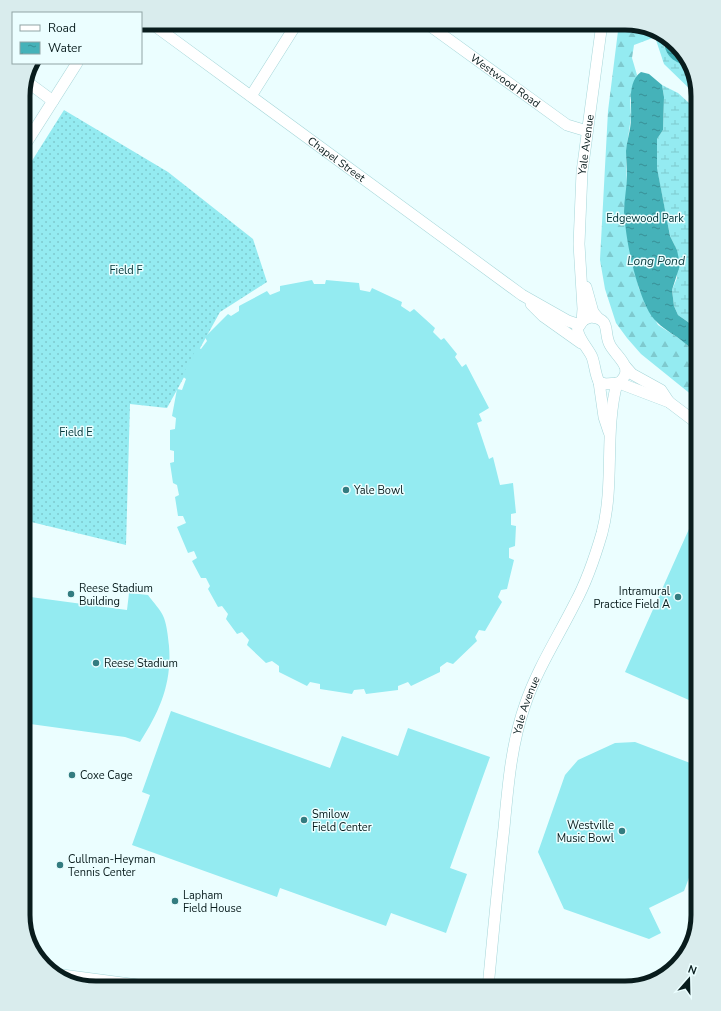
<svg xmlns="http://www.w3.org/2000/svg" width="721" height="1011" font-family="'Nunito Sans',sans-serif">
  <defs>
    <pattern id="grass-dots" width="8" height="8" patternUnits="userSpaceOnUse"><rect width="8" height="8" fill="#94ebf1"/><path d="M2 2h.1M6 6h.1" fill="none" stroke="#7ec9ce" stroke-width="1.8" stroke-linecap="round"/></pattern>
    <pattern id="forest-firs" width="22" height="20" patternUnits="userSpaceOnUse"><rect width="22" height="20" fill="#94ebf1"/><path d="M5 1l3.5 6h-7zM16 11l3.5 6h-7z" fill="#7ec9ce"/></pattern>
    <pattern id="wetland-marsh" width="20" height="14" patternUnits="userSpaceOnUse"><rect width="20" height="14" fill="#94ebf1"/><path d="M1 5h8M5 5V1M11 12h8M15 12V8" fill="none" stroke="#7ec9ce"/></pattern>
    <pattern id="water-ripples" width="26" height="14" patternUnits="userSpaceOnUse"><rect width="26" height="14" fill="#45b2b9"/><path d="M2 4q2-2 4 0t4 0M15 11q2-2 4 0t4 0" fill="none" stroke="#389096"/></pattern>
  </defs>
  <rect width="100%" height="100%" fill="#ebfeff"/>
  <path fill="url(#grass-dots)" d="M64 110 168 172 253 239 267 282 220 312 167 408 130 404 126 545 23 520V175Z"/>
  <path fill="url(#forest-firs)" d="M619 23H629L663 34 634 45 632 58 637 75 630 100 631 117 626 152 627 189 624 211 630 251 639 289 658 325 683 341 694 353 698 360V400L641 354 627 338 616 323 605 289 600 260 608 111Z"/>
  <path fill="url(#wetland-marsh)" d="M663 34 664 47 682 64 690 66 698 97 664 64 655 37Z
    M662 85 678 93 698 111V231C684 244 696 269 698 285 699 299 698 314 698 329L678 315 674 306 672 290 677 278V250L670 236 657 169V139L663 130 664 97Z"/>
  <path fill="#94ebf1" d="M312 280 314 284H325L326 280 359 283 360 290 370 292 372 288 402 302 401 306 410 312 414 309 435 328 433 332 441 340 444 338 457 354 455 357 462 367 466 364 489 408 479 414 482 421 477 423 489 459 493 457 500 485 513 483 516 513 511 514V525L516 526 515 546 509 548V558L514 560 507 589 501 590 498 597 502 602 485 631 479 630 475 637 477 641 453 664 447 662 440 667V672L411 686 408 682 398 686V690L366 694 364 689 354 690 352 694 320 689V684L310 682 307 686 279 672V666L272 661 266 663 247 645 249 640 242 632 237 634 226 619 228 614 222 606 218 607 208 589 210 586 206 578H201L192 561 197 558 194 551 188 553 177 527 186 523 183 516H178L175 497 179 495 177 485 173 483 170 463 174 462V451L170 450V430L175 429 176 418 172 416 177 389 182 390 186 379 182 376 197 347 201 349 207 341 205 337 228 314 231 316 239 311V306L267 291 270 295 280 291V286Z
    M693 520 698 522V704L625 672Z
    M129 593 148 595C153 602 161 610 164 618 167 626 168 637 169 646 172 683 160 711 140 742L125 737 23 723V596L127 610Z
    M171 711 330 768 342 736 398 756 408 728 490 757 450 868 467 874 446 933 391 913 386 926 280 888 277 897 132 845 150 795 142 792Z
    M635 742 698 766V790L691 793 698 810V854L684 891 649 908 661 933 649 939 564 909 538 852 565 775 578 760 615 743Z"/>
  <path fill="url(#water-ripples)" d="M663 34 688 59 690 66C670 62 664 54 663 34Z
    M641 72 649 74 662 85 664 97 663 130 657 139V168L670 236 677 250 680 265 672 290 674 306 678 315 698 329V360C687 336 662 334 649 312 635 286 626 241 624 212 624 200 627 187 627 175 627 167 626 159 626 151 627 140 631 129 631 118 632 103 627 82 641 72Z"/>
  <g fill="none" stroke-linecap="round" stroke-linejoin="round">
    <g stroke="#a6d6d9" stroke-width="12">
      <g id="minor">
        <path id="s1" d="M151 23 522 295 568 321 580 325"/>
        <path id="s2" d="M426 23 567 125 587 131"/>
        <path d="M26 81 53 101"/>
        <path d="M251 96 297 23"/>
        <path d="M23 148 77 63"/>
        <path d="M586 287 593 312 598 318"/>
        <path d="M531 304 543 316 581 343"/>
        <path d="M591 317C612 319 603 333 610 345 617 358 636 368 619 383L605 384 599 382C595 374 595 365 592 357 587 345 563 325 591 317Z"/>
        <path id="s3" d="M582 322 583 309 579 244 582 172 602 23"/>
        <path d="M625 366 632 374 661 390 669 402"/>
        <path d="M599 382 604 417 609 432"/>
        <path d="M619 383 669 402 698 424"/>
        <path id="s4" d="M488 988C493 935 498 881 504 828 508 786 511 745 525 705 537 669 558 637 575 603 587 581 595 557 602 533 615 484 604 432 617 383"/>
      </g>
    </g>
    <g stroke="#a6d6d9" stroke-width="17">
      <path id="highway" d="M58 977 141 988"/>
    </g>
    <use href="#minor" stroke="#fff" stroke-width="11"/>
    <use href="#highway" stroke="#fff" stroke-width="16"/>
  </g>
  <g fill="#337c80" stroke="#ebfeff" stroke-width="1.5">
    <circle cx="346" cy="490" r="4"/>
    <circle cx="71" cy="594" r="4"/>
    <circle cx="678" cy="597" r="4"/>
    <circle cx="96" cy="663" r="4"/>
    <circle cx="72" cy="775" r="4"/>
    <circle cx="304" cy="820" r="4"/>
    <circle cx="622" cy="831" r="4"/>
    <circle cx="60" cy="865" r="4"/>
    <circle cx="175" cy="901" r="4"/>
  </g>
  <g text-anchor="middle" stroke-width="3" stroke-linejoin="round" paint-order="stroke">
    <g font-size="11" fill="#091c1d" stroke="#ebfeff">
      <text dy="4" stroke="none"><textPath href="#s2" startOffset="98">Westwood Road</textPath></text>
      <text dy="4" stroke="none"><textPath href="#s3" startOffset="178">Yale Avenue</textPath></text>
      <text dy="4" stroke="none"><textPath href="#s1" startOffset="230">Chapel Street</textPath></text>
      <text dy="4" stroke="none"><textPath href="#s4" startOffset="286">Yale Avenue</textPath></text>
    </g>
    <g font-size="11" fill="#003437" stroke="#ebfeff">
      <text x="645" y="222">Edgewood Park</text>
      <text x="126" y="274">Field F</text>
      <text x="76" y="436">Field E</text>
    </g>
    <g font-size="11" fill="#091c1d" stroke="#ebfeff" text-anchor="start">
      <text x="354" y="494">Yale Bowl</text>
      <text x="79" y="592">Reese Stadium<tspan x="79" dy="13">Building</tspan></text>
      <text x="670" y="595" text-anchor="end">Intramural<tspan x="670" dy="13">Practice Field A</tspan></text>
      <text x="104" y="667">Reese Stadium</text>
      <text x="80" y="779">Coxe Cage</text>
      <text x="312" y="818">Smilow<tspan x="312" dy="13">Field Center</tspan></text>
      <text x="614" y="829" text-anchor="end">Westville<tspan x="614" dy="13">Music Bowl</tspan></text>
      <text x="68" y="863">Cullman-Heyman<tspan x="68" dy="13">Tennis Center</tspan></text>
      <text x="183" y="899">Lapham<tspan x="183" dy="13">Field House</tspan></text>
    </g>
    <g font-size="12" font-style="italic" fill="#114346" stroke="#ebfeff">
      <text x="656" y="265">Long Pond</text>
    </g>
  </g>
  <path d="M0 0H721V1011H0ZM96 30H625A66 66 0 0 1 691 96V915A66 66 0 0 1 625 981H96A66 66 0 0 1 30 915V96A66 66 0 0 1 96 30Z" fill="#d9eced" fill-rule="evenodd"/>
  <path fill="none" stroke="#091c1d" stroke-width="5" d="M96 30H625A66 66 0 0 1 691 96V915A66 66 0 0 1 625 981H96A66 66 0 0 1 30 915V96A66 66 0 0 1 96 30Z"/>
  <rect x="12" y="12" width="130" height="52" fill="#ebfeff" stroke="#91a4a5"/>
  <rect x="20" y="25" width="20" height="6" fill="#ffffff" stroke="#91a4a5"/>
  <text x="48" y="32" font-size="12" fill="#091c1d">Road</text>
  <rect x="20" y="42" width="20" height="12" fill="url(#water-ripples)" stroke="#91a4a5"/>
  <text x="48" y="52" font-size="12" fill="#091c1d">Water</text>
  <g transform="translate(689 979) rotate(20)" stroke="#ebfeff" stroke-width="3" paint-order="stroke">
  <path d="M0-3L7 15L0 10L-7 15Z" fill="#091c1d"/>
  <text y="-6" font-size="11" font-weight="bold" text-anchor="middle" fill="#091c1d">N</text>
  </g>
</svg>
